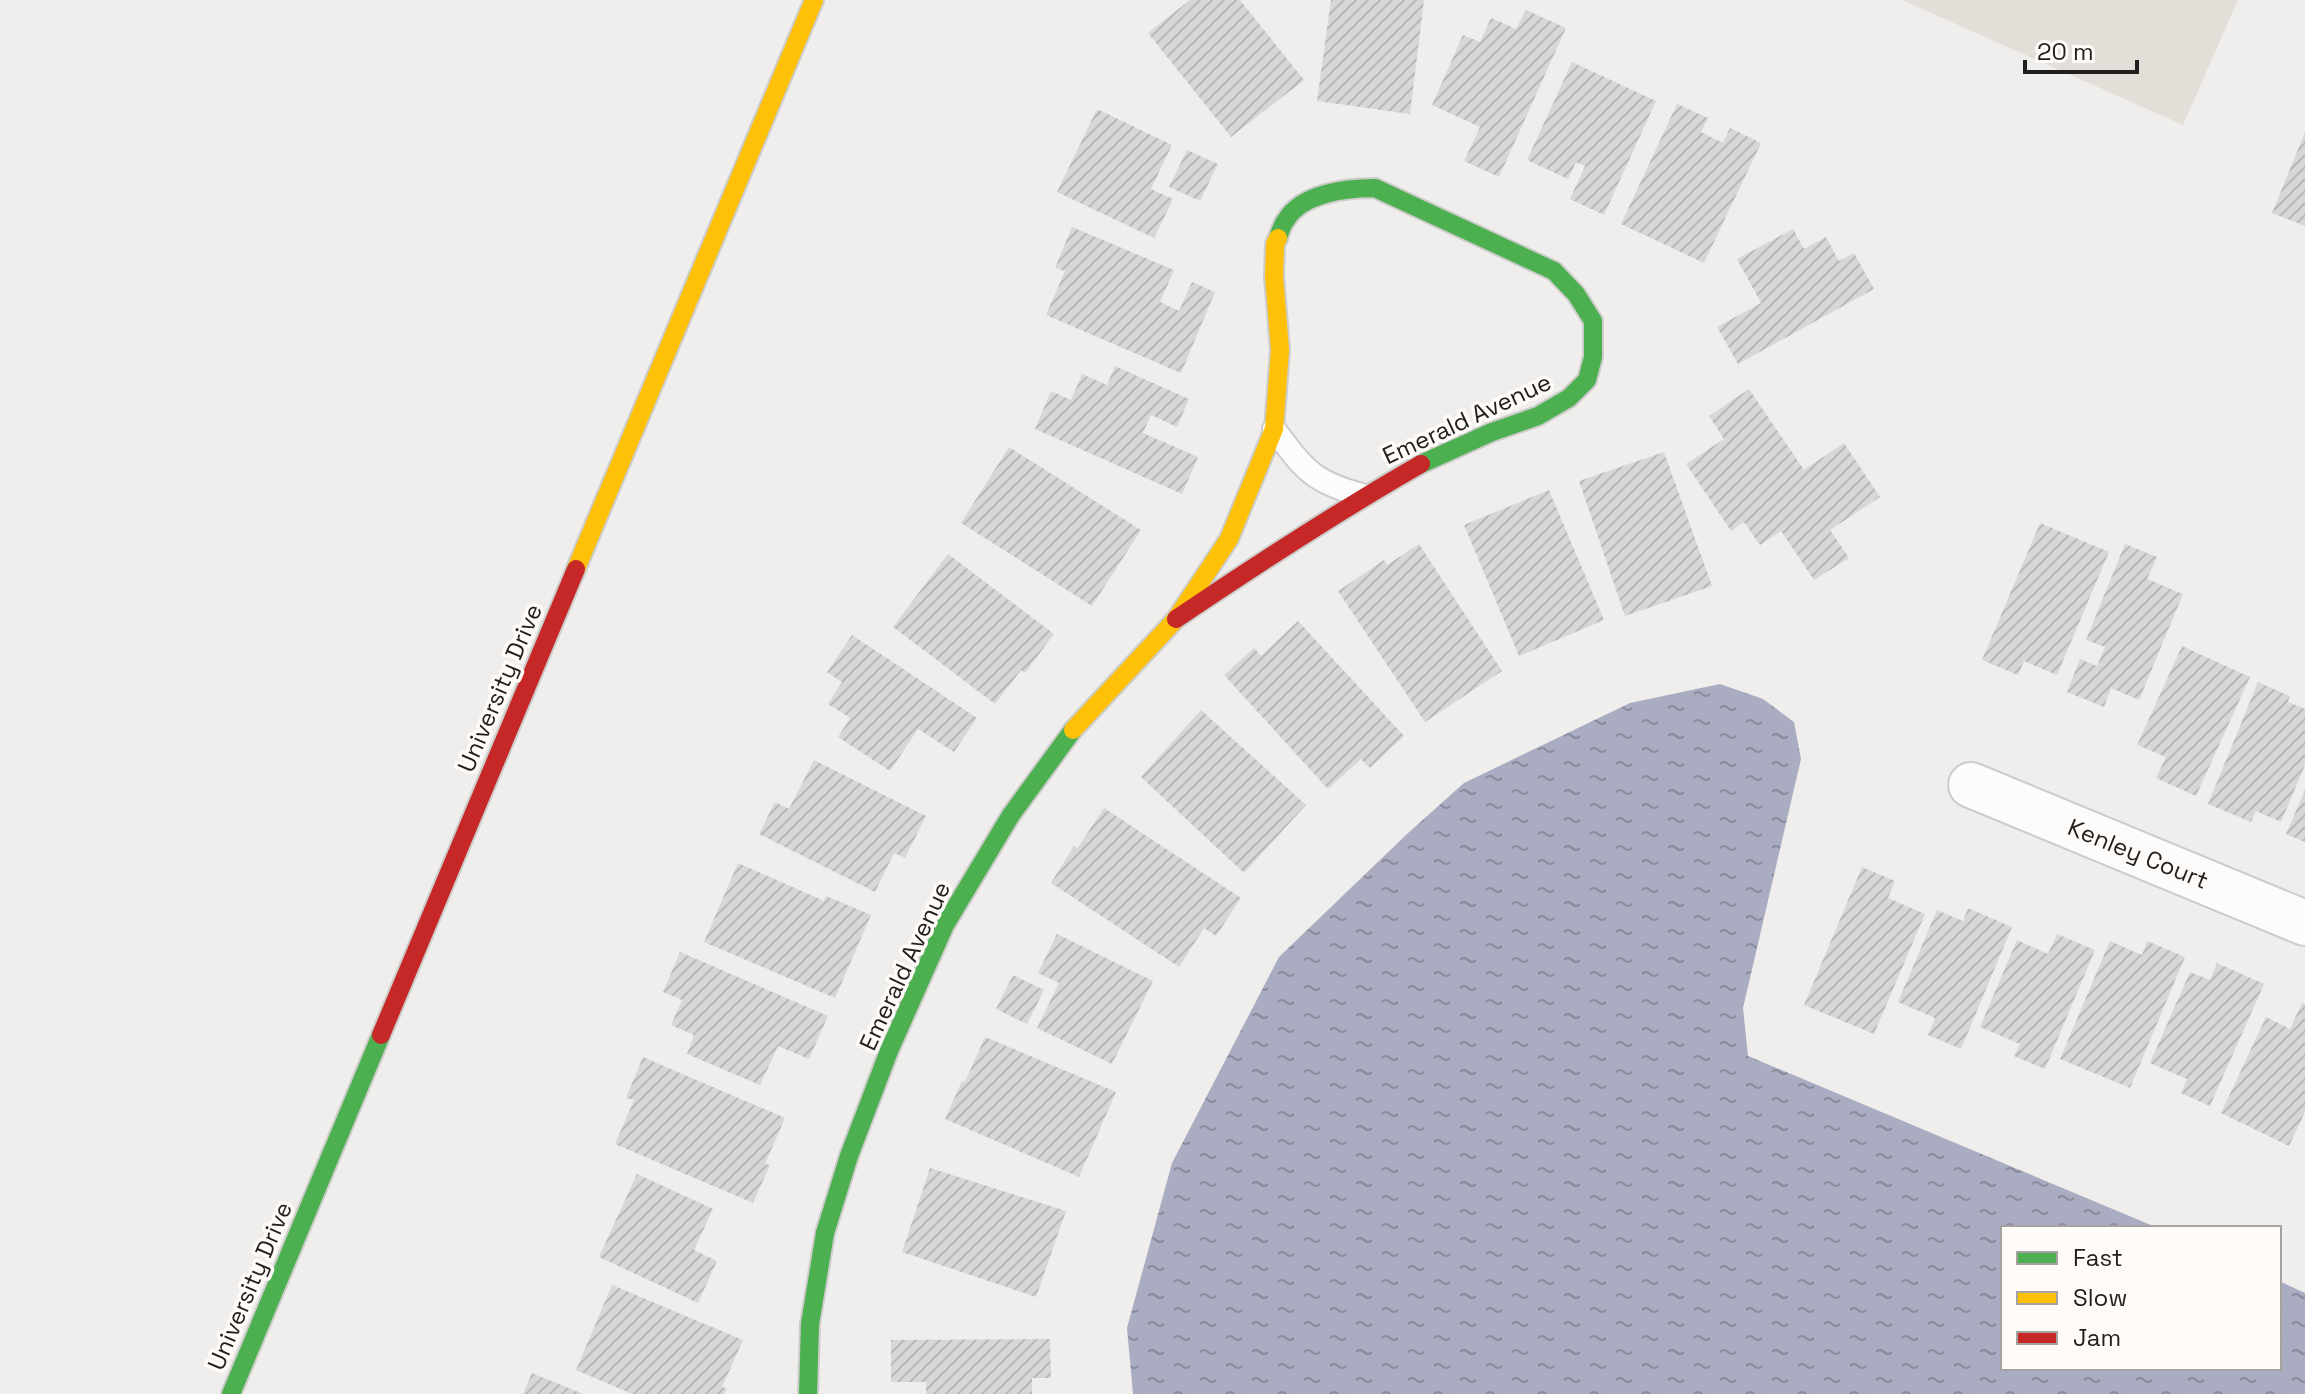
<svg xmlns="http://www.w3.org/2000/svg" width="2305" height="1394" font-family="'Space Grotesk',sans-serif">
  <defs>
    <pattern id="water-ripples" width="26" height="14" patternUnits="userSpaceOnUse" patternTransform="scale(2)"><rect width="26" height="14" fill="#aaacc1"/><path d="M2 4q2-2 4 0t4 0M15 11q2-2 4 0t4 0" fill="none" stroke="#8a8b9c"/></pattern>
    <pattern id="building-hatch" width="6" height="6" patternUnits="userSpaceOnUse" patternTransform="scale(2)"><rect width="6" height="6" fill="#d8d7d6"/><path d="M-1 1l2-2M0 6l6-6M5 7l2-2" fill="none" stroke="#b9b8b7"/></pattern>
  </defs>
  <rect width="100%" height="100%" fill="#efeeec"/>
  <path fill="#e3dfd8" d="M1902 0H2238L2183 125Z"/>
  <path fill="url(#water-ripples)" d="M1720 684 1763 699 1794 722 1801 759 1743 1008 1748 1056 2158 1228H2003V1368H2279V1281L2305 1293V1394H1133L1127 1328 1172 1163 1279 957 1407 834 1464 783 1630 703Z"/>
  <path fill="url(#building-hatch)" d="M1190 0H1240L1304 80 1231 137 1148 33Z
    M1331 0H1424L1410 114 1317 101Z
    M1526 10 1566 28 1499 177 1464 161 1480 127 1432 105 1463 35 1480 42 1491 18 1516 29Z
    M1572 62 1656 101 1604 215 1570 199 1585 166 1576 162 1568 179 1527 160Z
    M1677 104 1708 118 1701 132 1723 143 1730 128 1761 143 1704 263 1621 224Z
    M1097 109 1172 145 1151 189 1173 199 1154 238 1057 192Z
    M2305 132V226L2272 213Z
    M1187 150 1218 164 1200 201 1169 187Z
    M1072 227 1174 270 1160 302 1179 311 1192 282 1215 292 1181 373 1046 315 1065 271 1055 268Z
    M1793 229 1804 249 1826 237 1839 261 1854 253 1874 289 1738 364 1717 327 1761 303 1737 259Z
    M1115 366 1189 399 1177 427 1151 415 1143 433 1198 457 1182 494 1035 429 1051 391 1071 400 1082 374 1107 385Z
    M1749 389 1804 470 1844 443 1880 497 1830 530 1849 558 1814 580 1781 531 1760 545 1744 522 1731 531 1686 464 1724 439 1709 416Z
    M1009 447 1141 530 1092 606 961 523Z
    M1664 452 1712 586 1625 616 1579 481Z
    M1549 490 1604 620 1519 656 1464 525Z
    M2040 523 2109 552 2057 675 2024 661 2018 675 1982 660Z
    M1419 544 1502 671 1425 722 1338 591 1384 560 1387 565Z
    M2125 544 2157 557 2147 579 2183 594 2139 700 2111 688 2104 707 2067 692 2080 659 2097 666 2105 647 2086 640Z
    M948 554 1054 634 1025 673 1021 670 995 704 893 627Z
    M1298 621 1404 736 1370 768 1361 759 1328 789 1224 675 1254 648 1261 656Z
    M852 635 977 718 954 752 918 729 890 771 838 737 850 718 828 704 842 682 827 672Z
    M2182 646 2250 677 2196 796 2156 778 2166 757 2137 745Z
    M2258 682 2290 696 2288 702 2305 709V765L2281 822 2256 811 2251 822 2208 804Z
    M1201 710 1306 805 1244 873 1141 777Z
    M814 760 926 816 905 858 894 853 875 892 759 834 775 802 789 809Z
    M2305 790V842L2286 834Z
    M1104 808 1241 898 1216 936 1204 928 1179 967 1051 883 1074 846 1077 849Z
    M738 863 824 901 826 896 871 915 835 998 704 942Z
    M1862 867 1895 881 1888 898 1925 914 1874 1034 1804 1005Z
    M1968 908 2012 927 1961 1049 1928 1035 1935 1018 1898 1002 1937 910 1963 921Z
    M1057 934 1153 981 1112 1064 1037 1028 1059 983 1038 973Z
    M2057 934 2095 950 2045 1069 2014 1056 2020 1044 1980 1027 2017 940 2048 954Z
    M2110 941 2142 955 2147 941 2185 957 2130 1088 2060 1059Z
    M680 952 828 1016 809 1059 778 1046 760 1085 687 1054 694 1035 671 1025 682 1000 663 992Z
    M2217 963 2264 984 2210 1106 2181 1093 2187 1079 2150 1063 2190 972 2210 980Z
    M1013 975 1044 990 1027 1024 996 1009Z
    M2302 1003 2305 1004V1112L2289 1146 2221 1113 2266 1017 2290 1029Z
    M985 1037 1116 1092 1079 1177 945 1119 962 1081 965 1082Z
    M643 1057 785 1118 765 1164 770 1165 753 1203 615 1144 634 1100 626 1098Z
    M930 1168 1066 1211 1036 1297 902 1252Z
    M637 1174 713 1209 694 1250 717 1261 698 1303 599 1257Z
    M612 1285 743 1340 722 1387 727 1389 724 1394H632L576 1370Z
    M1050 1339 1051 1378H1032V1394H926V1382H891V1340Z
    M532 1373 583 1394H523Z"/>
  <g fill="none" stroke-linecap="round" stroke-linejoin="round">
    <g stroke="#ccccca" stroke-width="26">
      <path id="lane" d="M1274 429C1304 469 1312 482 1362 495"/>
    </g>
    <g stroke="#ccccca" stroke-width="48">
      <path id="street" d="M1971 785 2305 923"/>
    </g>
    <g stroke="#ccccca" stroke-width="22">
      <path id="fast" d="M1278 238C1280 232 1282 225 1286 220 1302 193 1347 188 1375 188L1554 271 1576 294 1593 321V357L1587 380 1569 398 1538 416 1492 432 1421 464
        M231 1394 381 1035
        M808 1394 810 1324 825 1233 849 1156 889 1051 945 925 1011 815 1073 730"/>
    </g>
    <g stroke="#ccccca" stroke-width="22">
      <path id="slow" d="M576 569 814 0
        M1073 730 1176 619 1229 539 1274 429 1280 350 1274 276 1275 244 1278 238"/>
    </g>
    <g stroke="#ccccca" stroke-width="22">
      <path id="jam" d="M1176 619C1256 565 1337 512 1421 464
        M381 1035 576 569"/>
    </g>
    <use href="#lane" stroke="#fdfcfc" stroke-width="22"/>
    <use href="#street" stroke="#fdfcfc" stroke-width="44"/>
    <use href="#fast" stroke="#4caf50" stroke-width="18"/>
    <use href="#slow" stroke="#ffc107" stroke-width="18"/>
    <use href="#jam" stroke="#c62828" stroke-width="18"/>
  </g>
  <g text-anchor="middle" stroke-width="7" stroke-linejoin="round" paint-order="stroke">
    <g font-size="24" fill="#201f1e" stroke="#fefbf8">
      <text transform="translate(1467 419) rotate(-25)" y="8">Emerald Avenue</text>
      <text transform="translate(500 688) rotate(-67)" y="8">University Drive</text>
      <text transform="translate(2138 854) rotate(22)" y="8">Kenley Court</text>
      <text transform="translate(905 966) rotate(-65)" y="8">Emerald Avenue</text>
      <text transform="translate(250 1286) rotate(-67)" y="8">University Drive</text>
    </g>
  </g>
  <rect x="2001" y="1226" width="280" height="144" fill="#fefbf8" stroke="#a5a3a1" stroke-width="2"/>
  <rect x="2017" y="1252" width="40" height="12" fill="#4caf50" stroke="#a5a3a1" stroke-width="2"/>
  <text x="2073" y="1266" font-size="24" fill="#201f1e">Fast</text>
  <rect x="2017" y="1292" width="40" height="12" fill="#ffc107" stroke="#a5a3a1" stroke-width="2"/>
  <text x="2073" y="1306" font-size="24" fill="#201f1e">Slow</text>
  <rect x="2017" y="1332" width="40" height="12" fill="#c62828" stroke="#a5a3a1" stroke-width="2"/>
  <text x="2073" y="1346" font-size="24" fill="#201f1e">Jam</text>
  <path d="M2025 60v12h112v-12" fill="none" stroke="#201f1e" stroke-width="4"/>
  <text x="2037" y="60" font-size="24" fill="#201f1e" stroke="#fefbf8" stroke-width="6" paint-order="stroke">20 m</text>
</svg>
